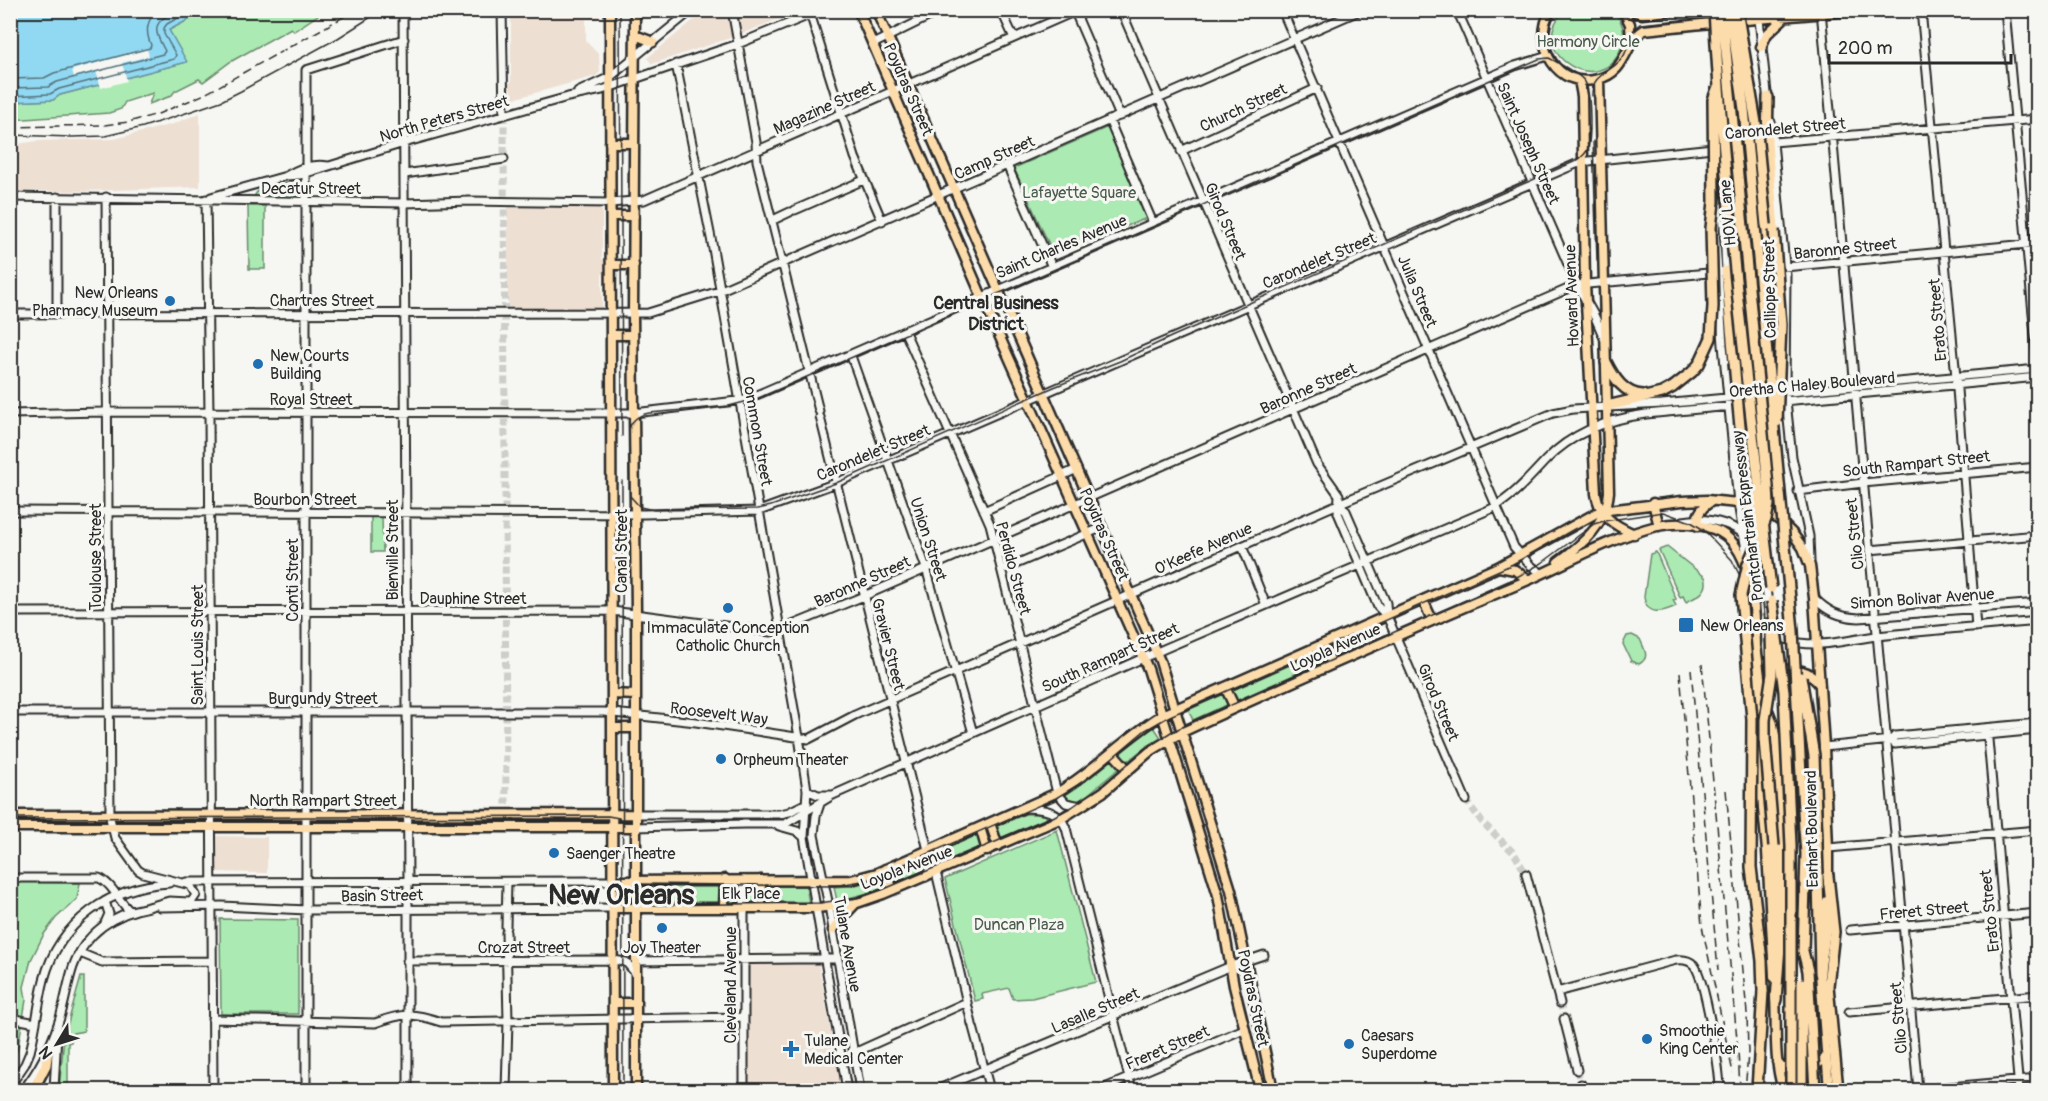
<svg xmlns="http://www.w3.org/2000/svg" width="2048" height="1101" font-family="Pangolin,sans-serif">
  <rect width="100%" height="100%" fill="#f6f6f2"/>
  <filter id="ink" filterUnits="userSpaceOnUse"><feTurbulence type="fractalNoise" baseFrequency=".0167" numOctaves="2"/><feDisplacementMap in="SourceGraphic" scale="12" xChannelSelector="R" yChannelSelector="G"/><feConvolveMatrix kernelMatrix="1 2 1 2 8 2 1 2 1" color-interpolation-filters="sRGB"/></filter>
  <g filter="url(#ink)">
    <path fill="#eedfd3" d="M511 11H599V17L597 19H586V41L599 55 600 72 596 76 513 99 511 90 507 86 511 82Z
      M705 11H800L730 38 652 64 647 58Z
      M200 113V187L84 191H11V145L37 141 114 139 173 124Z
      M508 207 602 208V259H604V274H602V310H508Z
      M217 836 267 837V873L217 872Z
      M747 962H818L842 1090H747Z"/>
    <path fill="#abeab2" stroke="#6b8a6e" stroke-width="1.5" d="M1564 10 1613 11C1622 20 1626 32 1622 45 1606 101 1522 57 1564 10Z
      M205 11H324L294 31 291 28 230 62 203 82 199 79 175 91 171 96 149 104 153 93 125 102 121 109 109 113 11 120 10 102 53 100 60 95 186 62 169 30Z
      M1108 127 1147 218 1054 255 1014 168Z
      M300 179 302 182 303 197 300 198H258L255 195 257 192Z
      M248 206H265V269H249Z
      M371 516H382L383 552H371Z
      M1667 547 1705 577C1710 591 1697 597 1686 602L1683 596 1680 597 1659 550Z
      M1656 552 1676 599 1673 600 1676 606C1663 612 1647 617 1644 597L1650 554Z
      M1632 635 1640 639C1644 649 1651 658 1639 664L1631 661 1623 644 1627 636Z
      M1320 651 1325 661 1193 720 1188 709Z
      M1154 727 1162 739 1139 752 1080 801C1073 801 1070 801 1065 795 1098 776 1123 747 1154 727Z
      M1025 814H1037L1046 816 1047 818 943 863 946 853 950 847Z
      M1057 830 1096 982 1032 998 1013 999 1009 988 982 994 983 999 975 1001 945 879Z
      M923 859 925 872 897 883 892 872Z
      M882 876 884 880V886L880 890 837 901 834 887 855 885Z
      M11 882 80 883 77 899 56 918 44 934 31 960 24 987 26 1000 18 1048 11 1066Z
      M641 886H806L809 903 641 904Z
      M220 919 298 920V1014H221Z
      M81 977H84V1031L73 1033 71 1042 68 1043V1090H59L64 1037Z"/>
    <path fill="#91d9f2" stroke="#6893a2" stroke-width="1.5" d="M10 11H205L169 30 187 62 60 95 53 100 11 102Z"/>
    <path fill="#f6f6f2" d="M147 49 149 56 122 63 127 81 101 88 96 71 74 77 72 70Z"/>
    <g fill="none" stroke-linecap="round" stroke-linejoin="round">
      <path stroke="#54717b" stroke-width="1.5" d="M10 79 44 78 54 73 150 48 151 45C145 32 146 20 158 10
        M10 88 48 87 57 82 163 54 165 51C152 27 153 23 177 10
        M10 96 50 94 59 89 174 59 176 55 164 34V28L167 24 192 10"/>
      <path stroke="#cdcdca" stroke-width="7" stroke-dasharray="7 3.5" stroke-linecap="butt" d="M504 115 506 826
        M1466 800 1482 822 1514 853 1526 874
        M1560 1003 1564 1019
        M1577 1070 1581 1084"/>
      <g stroke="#2b2b2b" stroke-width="11">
        <path id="minor" d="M403 10 408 882V1090
          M502 10 504 115
          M732 10 756 142 757 161 819 411
          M809 10 855 157 882 221
          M1001 10 1014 38
          M1121 10 1317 464 1339 495 1338 513 1378 607 1387 616
          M1282 10 1514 547 1530 565 1541 573
          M1457 10 1577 285 1594 315 1604 338
          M1758 10 1768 102
          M1821 10 1918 1090
          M1921 10 1956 377 1976 627
          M2005 10 2038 368
          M1075 12 1120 116
          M873 44 942 10
          M676 64 712 243 799 737 807 790 804 837 847 1090
          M578 92 610 77 692 10
          M1109 120 1153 223
          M1771 122 1786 275 1785 392 1792 457 1809 536 1810 561
          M1762 143 2038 119
          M1181 151 1317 88
          M1007 165 1052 267
          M405 174 504 159
          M286 176 300 175 404 143 568 97 602 90 738 44 822 10
          M1723 183 1715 229 1723 345 1738 503 1748 562
          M10 197 405 203 470 201 611 203 644 200 1078 10
          M57 197V313
          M106 197 110 818 115 838 138 870 143 873 190 885 196 895 192 901 189 902 169 901 145 908
          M211 197 286 176C299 168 313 163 328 166
          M206 199 209 413 213 1090
          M1723 205 1726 271
          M795 210 864 180
          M773 220 790 212
          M1774 268 2038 243
          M10 314 648 313 719 291 1361 10
          M905 332 990 524 1057 793 1066 803 1081 806
          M851 356 926 568 973 733
          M10 414 103 412 634 413 745 400 1515 66 1548 56
          M820 417 929 854V871L926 877
          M1798 491 1863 483 2038 467
          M1338 504 1346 511 1386 603 1387 616 1466 800
          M10 511 644 514 759 511 836 483 1576 164 1589 161 1751 144
          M984 511 1077 469
          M1683 521C1698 518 1711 519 1725 524 1768 538 1765 587 1770 624 1777 636 1786 641 1800 643 1825 647 1852 639 1877 636 1930 630 1984 626 2038 621
          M1242 546 1266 605
          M1869 550 2038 535
          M1002 570 1103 527
          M1814 598C1828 612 1839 617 1859 618L2038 603
          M10 612 612 611 771 632 780 630 864 596 1577 285 1763 268
          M10 712H604L696 722 809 739 855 715 1338 504 1553 413 1573 409 1662 404 2038 369
          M1987 728 2019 1090
          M1891 740 1895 744 2038 730
          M1824 747 1891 740 1895 736 2038 723
          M807 790 818 795H833
          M820 804 816 816 814 835 829 906 860 1090
          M1026 808C1043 809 1059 810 1066 828L1132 1090
          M10 809V830
          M635 814H780L789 812 807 803
          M779 826 797 831 804 837
          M635 827 744 824H785L833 795 1166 648 1491 509C1513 497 1529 478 1546 460 1572 433 1609 419 1646 414L2038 377
          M944 843 941 849 936 872 972 1024
          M1828 848 2038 830
          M1526 874 1560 1003
          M10 878H99C113 884 118 901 130 911
          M744 880V1090
          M186 882 613 881
          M105 901 109 914 105 923
          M160 907 222 906 307 910 613 908
          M556 908 557 882
          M506 927 507 882
          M1850 930 2038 913
          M80 953 102 962 212 961
          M799 959H838
          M407 961 613 960 626 962 636 974
          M636 961 796 959
          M1557 992 1672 961C1680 959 1688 959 1694 965 1705 978 1720 1071 1720 1090
          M1849 1012 2038 995
          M10 1018 36 1023
          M212 1019 375 1023C403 1013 412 1012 441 1022L744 1017
          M1564 1019 1577 1070
          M973 1027 990 1090
          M854 1053 967 1002
          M1581 1084 1583 1090
          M10 1086 25 1064 30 1052C36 1029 38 1004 44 980 59 922 111 886 169 883
          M23 1090C39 1070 51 1046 59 1021 65 1003 67 985 73 967 85 933 114 913 149 907
          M54 1090 57 1033
          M306 1090V70L404 39
          M506 1090 508 1021 506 932
          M936 1090 1231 966 1264 955
          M1100 1090 1244 1029
          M1916 1090 2038 1079"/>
      </g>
      <g stroke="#2b2b2b" stroke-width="13">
        <path id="major" d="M610 10 613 1090
          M635 10 633 314 636 612V1090
          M858 10 982 297 1148 669 1218 895 1234 986 1260 1090
          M876 10 1160 661 1231 890 1273 1090
          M1551 10C1531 45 1557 90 1598 79 1628 72 1623 43 1644 30L1721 22
          M1623 10 1630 24 1631 41
          M1627 10 1642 14 1677 10
          M1734 21 1862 10
          M635 35 653 42
          M1761 47 1767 34 1784 18
          M1579 80 1582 96 1585 284 1596 494C1600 517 1614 525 1634 534
          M610 143H634
          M611 216H634
          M611 265H634
          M611 335H633
          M1653 503 1659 526
          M1698 526C1695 515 1703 506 1712 501
          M1558 562C1583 544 1606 525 1609 492L1599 79
          M1499 567 1515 570 1528 580
          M1423 600 1432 620
          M1323 645 1332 664
          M1756 676 1758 755 1767 851 1774 977
          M1225 687 1235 708
          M612 694 636 695
          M612 728H636
          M1112 752 1128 770
          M10 815 635 814
          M990 823 998 846
          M10 827H635
          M980 827 987 851
          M885 869 893 890
          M761 880V908
          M613 881 851 880 877 873 1057 793C1095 770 1125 738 1162 715L1498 567 1600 511 1682 501 1707 500 1738 503 1770 513 1780 521 1793 534 1803 548 1810 566 1814 598 1824 747 1828 848V883
          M1827 901V924L1820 973 1829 1090
          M613 908H817L857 903 883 894 1062 818 1103 792 1149 752 1182 732C1294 681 1406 631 1519 584 1564 565 1609 538 1657 526 1677 522 1702 523 1720 532 1755 551 1756 619 1756 654
          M724 908 725 879
          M833 930 841 919 856 903
          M1775 996C1777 1030 1773 1056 1783 1090
          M613 1003H635
          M1777 1062 1783 1069C1800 1077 1814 1069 1826 1057"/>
      </g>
      <g stroke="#2b2b2b" stroke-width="14">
        <path id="highway" d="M1768 97 1767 143 1774 230
          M1766 225 1770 268 1776 304
          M1726 271 1734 362
          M1606 362C1614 378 1624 394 1643 395
          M1607 406 1662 393 1673 387
          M1756 649 1762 696 1772 722 1777 748 1787 934
          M1775 670C1793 670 1807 668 1819 683
          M1774 846 1780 946 1776 1000
          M1818 874 1820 973
          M1828 876 1834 932 1828 986 1838 1090
          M1803 951 1806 854 1804 828
          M33 1090 46 1065 48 1050
          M1757 1090 1763 991"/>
      </g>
      <use href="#minor" stroke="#f6f6f2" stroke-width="7"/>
      <use href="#major" stroke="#fddcac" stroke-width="8"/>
      <use href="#highway" stroke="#fddcac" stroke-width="9"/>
      <path stroke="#2b2b2b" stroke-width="1.5" d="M620 10 622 436
        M1556 10C1545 28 1545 47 1558 63
        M1620 10 1631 19H1647
        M1549 58C1558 63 1580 74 1585 82 1591 91 1591 137 1588 148 1586 154 1581 158 1576 161L1171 337 1120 361 1054 387 836 483 771 506 758 509 654 510 640 507 630 496 629 430C631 420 639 415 649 413L729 406 756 399 1481 84 1539 59Z
        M1592 96C1591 73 1612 73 1623 57 1631 45 1627 32 1640 24L1788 10
        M10 135 72 137 105 136 143 127 186 113 221 101 241 91 338 38 382 10
        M1593 141 1597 260
        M622 481 623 1090
        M10 818 608 816 619 818 624 825
        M622 884 624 894 628 901 645 905 819 903 862 897 882 890 1047 820 1072 807 1098 789 1148 747 1171 732 1515 578 1542 563 1594 524 1604 521 1663 512 1691 522 1704 530 1732 560 1742 580
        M623 898 629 888 638 884 833 886 868 880 1056 798 1086 780 1144 731 1170 716 1513 564 1576 528"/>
      <path stroke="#2b2b2b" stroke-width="1.5" stroke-dasharray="9 4.5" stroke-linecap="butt" d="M10 127 104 125 128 122 158 114 205 94 356 10
        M1702 664 1738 1050 1740 1090
        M1691 669 1718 970
        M1680 672 1702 926 1733 1073
        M1726 790 1747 1013 1748 1052 1746 1080"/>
      <g stroke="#2b2b2b" stroke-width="14" stroke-linecap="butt">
        <path id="highway-bridge" d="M1714 10C1725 204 1748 396 1771 588
          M1722 10 1768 485 1769 505 1766 519 1748 564 1741 595 1752 719 1751 867 1762 961 1763 991
          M1730 10 1744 109 1793 631 1804 828
          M1737 10 1756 123 1766 225
          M1774 230 1781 325 1777 422
          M1734 362 1740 427 1758 539
          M1673 387 1692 372 1699 364 1711 338 1713 306 1711 228 1714 202 1713 100 1717 89
          M1772 601 1784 691 1791 846V1090
          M1771 633 1772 674 1765 720V739L1774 846
          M1801 677 1814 756 1818 874
          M1803 951 1808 971 1815 1090
          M1802 1090V983"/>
      </g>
      <use href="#highway-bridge" stroke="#fddcac" stroke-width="9"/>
    </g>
  </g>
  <g fill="#1f6fb2" stroke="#f6f6f2" stroke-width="2">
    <circle cx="170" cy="301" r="6"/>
    <circle cx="258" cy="364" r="6"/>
    <circle cx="728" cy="608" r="6"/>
    <rect x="1678" y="617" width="16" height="16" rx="3"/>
    <circle cx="721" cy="759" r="6"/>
    <circle cx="554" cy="853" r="6"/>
    <circle cx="662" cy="928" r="6"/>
    <circle cx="1647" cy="1039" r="6"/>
    <circle cx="1349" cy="1044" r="6"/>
    <path d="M788 1040h6v6h6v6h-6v6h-6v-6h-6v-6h6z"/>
  </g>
  <g text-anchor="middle" stroke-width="6" stroke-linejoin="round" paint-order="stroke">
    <g font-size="16" fill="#4b5b4d" stroke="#f6f6f2">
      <text x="1588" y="47">Harmony Circle</text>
      <text x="1079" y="198">Lafayette Square</text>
      <text x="1019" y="930">Duncan Plaza</text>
    </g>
    <g font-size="16" fill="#2b2b2b" stroke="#f6f6f2">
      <text transform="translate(909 89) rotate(66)" y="6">Poydras Street</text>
      <text transform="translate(824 107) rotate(-24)" y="6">Magazine Street</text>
      <text transform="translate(1243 107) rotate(-25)" y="6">Church Street</text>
      <text transform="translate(444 118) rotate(-16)" y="6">North Peters Street</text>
      <text transform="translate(1785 128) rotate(-5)" y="6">Carondelet Street</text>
      <text transform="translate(1529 143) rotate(66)" y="6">Saint Joseph Street</text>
      <text transform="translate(994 157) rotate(-24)" y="6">Camp Street</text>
      <text x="311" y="194">Decatur Street</text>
      <text transform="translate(1727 213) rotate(-95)" y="6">HOV Lane</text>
      <text transform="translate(1226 221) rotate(67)" y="6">Girod Street</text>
      <text transform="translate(1061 246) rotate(-23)" y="6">Saint Charles Avenue</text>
      <text transform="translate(1845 248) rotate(-6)" y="6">Baronne Street</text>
      <text transform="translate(1319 260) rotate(-23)" y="6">Carondelet Street</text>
      <text transform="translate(1769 289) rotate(-91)" y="6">Calliope Street</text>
      <text transform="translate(1418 291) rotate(67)" y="6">Julia Street</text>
      <text transform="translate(1571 296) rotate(-92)" y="6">Howard Avenue</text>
      <text x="322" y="306">Chartres Street</text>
      <text transform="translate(1937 320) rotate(-95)" y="6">Erato Street</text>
      <text transform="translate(1812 384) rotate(-5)" y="6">Oretha C Haley Boulevard</text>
      <text transform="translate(1308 388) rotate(-24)" y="6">Baronne Street</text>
      <text x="311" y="405">Royal Street</text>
      <text transform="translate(758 431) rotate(80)" y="6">Common Street</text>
      <text transform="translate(873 452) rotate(-23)" y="6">Carondelet Street</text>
      <text transform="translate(1916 463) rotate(-6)" y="6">South Rampart Street</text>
      <text x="305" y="505">Bourbon Street</text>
      <text transform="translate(1747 516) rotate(-97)" y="6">Pontchartrain Expressway</text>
      <text transform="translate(1105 534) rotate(66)" y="6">Poydras Street</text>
      <text transform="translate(1854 534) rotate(-96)" y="6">Clio Street</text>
      <text transform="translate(929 539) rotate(72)" y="6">Union Street</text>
      <text transform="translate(1203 548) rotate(-24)" y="6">O'Keefe Avenue</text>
      <text transform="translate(392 550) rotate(-90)" y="6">Bienville Street</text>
      <text transform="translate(621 551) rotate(-90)" y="6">Canal Street</text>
      <text transform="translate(95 557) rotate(-90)" y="6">Toulouse Street</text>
      <text transform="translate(1014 568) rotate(75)" y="6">Perdido Street</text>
      <text transform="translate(292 580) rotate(-90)" y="6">Conti Street</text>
      <text transform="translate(862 581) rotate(-24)" y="6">Baronne Street</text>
      <text x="473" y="604">Dauphine Street</text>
      <text transform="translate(1922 598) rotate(-4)" y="6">Simon Bolivar Avenue</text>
      <text transform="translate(889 644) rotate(76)" y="6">Gravier Street</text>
      <text transform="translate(197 645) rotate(-90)" y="6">Saint Louis Street</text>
      <text transform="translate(1335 647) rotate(-24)" y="6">Loyola Avenue</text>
      <text transform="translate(1110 657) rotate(-24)" y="6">South Rampart Street</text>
      <text x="323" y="704">Burgundy Street</text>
      <text transform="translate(1439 702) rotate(67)" y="6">Girod Street</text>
      <text transform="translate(719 713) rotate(7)" y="6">Roosevelt Way</text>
      <text x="323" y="806">North Rampart Street</text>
      <text transform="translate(1811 829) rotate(-91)" y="6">Earhart Boulevard</text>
      <text transform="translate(906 867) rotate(-21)" y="6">Loyola Avenue</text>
      <text x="751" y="899">Elk Place</text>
      <text transform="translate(382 895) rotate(-1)" y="6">Basin Street</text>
      <text transform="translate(1924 910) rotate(-5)" y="6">Freret Street</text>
      <text transform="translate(1989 911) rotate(-96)" y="6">Erato Street</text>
      <text transform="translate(848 944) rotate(80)" y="6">Tulane Avenue</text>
      <text x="524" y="953">Crozat Street</text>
      <text transform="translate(730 985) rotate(-90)" y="6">Cleveland Avenue</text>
      <text transform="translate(1254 998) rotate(78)" y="6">Poydras Street</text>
      <text transform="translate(1095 1010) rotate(-23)" y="6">Lasalle Street</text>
      <text transform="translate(1898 1018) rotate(-95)" y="6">Clio Street</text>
      <text transform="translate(1167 1047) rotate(-23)" y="6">Freret Street</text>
    </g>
    <g font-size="16" fill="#2b2b2b" stroke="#f6f6f2" text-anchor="start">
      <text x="158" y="298" text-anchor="end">New Orleans<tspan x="158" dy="18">Pharmacy Museum</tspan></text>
      <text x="270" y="361">New Courts<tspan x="270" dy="18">Building</tspan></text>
      <text x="1700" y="631">New Orleans</text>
      <text x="728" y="633" text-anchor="middle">Immaculate Conception<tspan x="728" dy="18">Catholic Church</tspan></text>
      <text x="733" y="765">Orpheum Theater</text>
      <text x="566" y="859">Saenger Theatre</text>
      <text x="662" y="953" text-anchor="middle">Joy Theater</text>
      <text x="1659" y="1036">Smoothie<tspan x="1659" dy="18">King Center</tspan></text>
      <text x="1361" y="1041">Caesars<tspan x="1361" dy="18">Superdome</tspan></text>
      <text x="804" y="1046">Tulane<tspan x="804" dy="18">Medical Center</tspan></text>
    </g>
    <g font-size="18" font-weight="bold" fill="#2b2b2b" stroke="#f6f6f2">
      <text x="996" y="309">Central Business<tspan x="996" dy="21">District</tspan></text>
    </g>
    <g font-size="28" font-weight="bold" fill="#2b2b2b" stroke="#f6f6f2">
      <text x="621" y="904">New Orleans</text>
    </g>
  </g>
  <rect width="2048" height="1101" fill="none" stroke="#f6f6f2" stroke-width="36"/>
  <rect x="18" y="18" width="2012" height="1065" fill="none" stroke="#2b2b2b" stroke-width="2" filter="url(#ink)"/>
  <g transform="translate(57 1044) rotate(232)" stroke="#f6f6f2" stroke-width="4.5" paint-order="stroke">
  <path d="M0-4.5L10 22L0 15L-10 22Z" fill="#2b2b2b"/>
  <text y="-9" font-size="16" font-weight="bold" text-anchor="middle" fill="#2b2b2b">N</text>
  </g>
  <path d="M1829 54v9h182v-9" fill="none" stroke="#2b2b2b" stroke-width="3"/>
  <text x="1838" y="54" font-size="18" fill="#2b2b2b" stroke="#f6f6f2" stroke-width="4.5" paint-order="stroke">200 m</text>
</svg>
